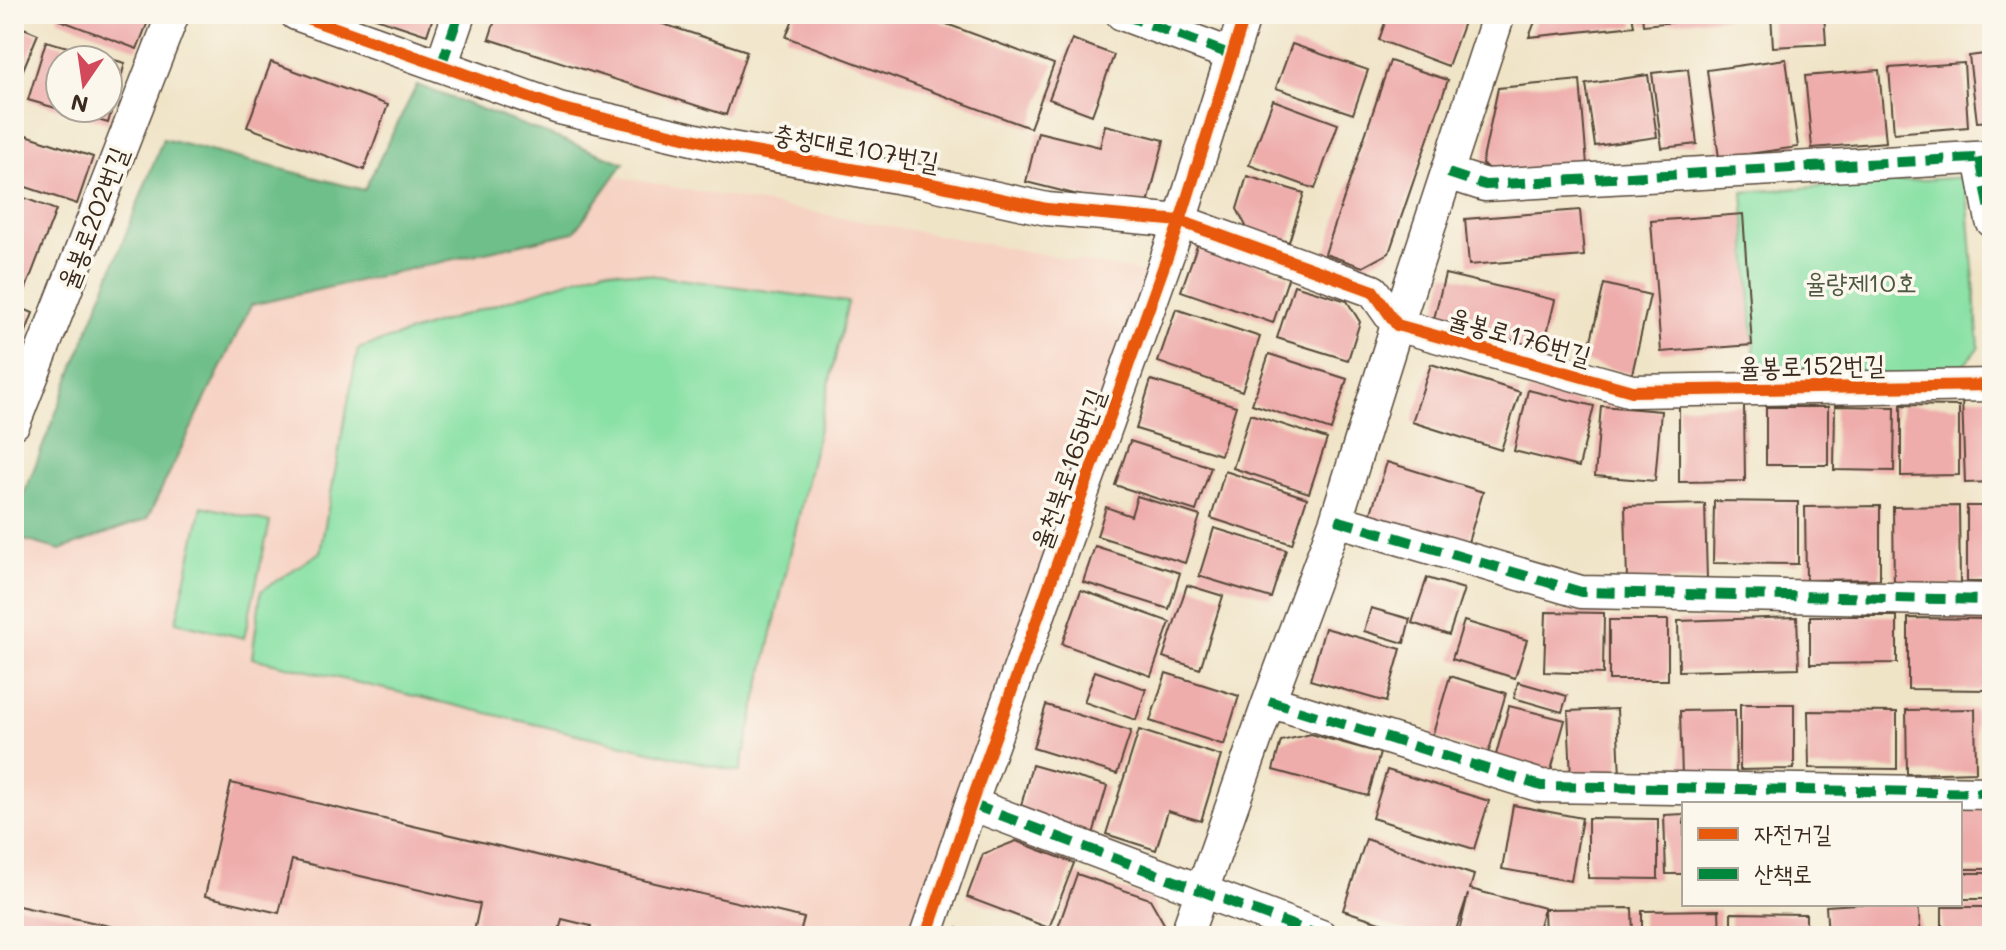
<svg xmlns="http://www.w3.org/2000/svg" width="2006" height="950" font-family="Mali,'Poor Story',sans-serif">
  <rect width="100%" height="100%" fill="#fbf7ec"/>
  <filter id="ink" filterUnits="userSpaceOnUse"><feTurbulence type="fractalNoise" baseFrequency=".0125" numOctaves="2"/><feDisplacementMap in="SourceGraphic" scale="16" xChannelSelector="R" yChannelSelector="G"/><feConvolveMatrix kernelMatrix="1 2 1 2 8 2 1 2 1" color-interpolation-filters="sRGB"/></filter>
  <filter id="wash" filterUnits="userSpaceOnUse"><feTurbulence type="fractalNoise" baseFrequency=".006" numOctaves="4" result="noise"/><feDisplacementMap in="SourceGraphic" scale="32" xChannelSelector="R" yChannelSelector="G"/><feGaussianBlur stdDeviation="1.8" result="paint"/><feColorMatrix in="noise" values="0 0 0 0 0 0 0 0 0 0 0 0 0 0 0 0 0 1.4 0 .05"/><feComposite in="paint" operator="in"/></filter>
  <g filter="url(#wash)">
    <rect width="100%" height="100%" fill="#f0e4c7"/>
    <path fill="#f6d2c3" d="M526 160 1146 273 911 936H14V535L212 242Z"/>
    <path fill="#89e1a5" stroke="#628662" stroke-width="2" d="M1966 177 1979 347 1954 376 1757 390 1743 192Z
      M605 269 848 302 740 772 252 658 261 591 320 552 358 349Z
      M202 506 270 522 244 638 176 622Z"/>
    <path fill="#6ebf8a" stroke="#547454" stroke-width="2" d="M417 85 624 163 574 232 251 305 147 519 60 550 14 537V520L163 139 364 190Z"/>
    <g id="blocks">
      <path fill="#eeacaa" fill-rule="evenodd" d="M59 14H151L137 49 57 19Z
        M374 14H434L427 35 373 17Z
        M497 14H632L747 51 726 115 489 39Z
        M795 14H920L1054 64 1030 128 786 37Z
        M1388 14H1467L1448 66 1379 40Z
        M1538 14H1632L1634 26 1529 37Z
        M1642 14H1741V16L1643 25Z
        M1771 14H1824L1826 44 1773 47Z
        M14 24 38 34 14 91Z
        M1072 39 1114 55 1092 115 1049 99Z
        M46 41 125 63 108 123 28 100ZM60 60H108V108H60Z
        M1292 44 1368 70 1353 114 1276 88Z
        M1992 53V121L1977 122 1969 56Z
        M1786 59 1798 147 1719 158 1707 70Z
        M1390 61 1448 80 1389 253 1363 267 1325 254Z
        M271 62 388 105 364 170 247 127Z
        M1964 63 1968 127 1894 133 1889 68Z
        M1688 69 1697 144 1662 148 1652 73Z
        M1879 70 1886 142 1812 148 1805 76Z
        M1648 75 1657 137 1595 146 1586 84Z
        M1580 80 1587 165 1495 173 1482 164 1498 88Z
        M1273 100 1338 124 1315 189 1249 165Z
        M1105 125 1164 140 1146 212 1026 182 1038 132 1100 147Z
        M14 131 93 157 77 204 14 183Z
        M1247 176 1304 193 1289 242 1248 230 1237 209Z
        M14 194 56 210 23 296 14 293Z
        M1580 210 1584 256 1469 265 1465 219Z
        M1743 214 1752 345 1661 352 1651 221Z
        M1198 243 1289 276 1273 323 1181 291Z
        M1445 274 1555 300 1542 354 1432 327Z
        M1604 284 1650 295 1632 374 1586 362Z
        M1294 285 1347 301 1360 322 1348 360 1277 338Z
        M14 305 33 313 18 353 14 355Z
        M1176 309 1260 337 1242 391 1158 362Z
        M1269 354 1347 379 1331 430 1252 404Z
        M1431 364 1520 392 1501 450 1412 422Z
        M1151 380 1236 406 1221 455 1136 429Z
        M1528 390 1594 406 1579 467 1514 451Z
        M1992 397V482L1965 483 1962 398Z
        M1744 405 1745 481 1679 482V406Z
        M1901 405 1959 406V475L1901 476Z
        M1601 406 1661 411 1655 481 1595 476Z
        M1835 406 1895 407 1894 471 1834 470Z
        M1766 407H1828V465H1766Z
        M1250 414 1327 439 1309 493 1233 468Z
        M1130 441 1211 467 1196 511 1115 485Z
        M1387 462 1483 492 1466 549 1369 519Z
        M1225 471 1307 498 1292 544 1211 518Z
        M1137 496 1200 516 1185 563 1097 536 1106 507 1131 516Z
        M1714 501 1798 502V564L1713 563Z
        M1705 504 1707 580 1627 581 1625 506Z
        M1880 506V579L1806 580 1805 507Z
        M1959 506 1960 585H1894L1893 507Z
        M1967 506H1992V582H1967Z
        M1214 528 1286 550 1271 598 1199 576Z
        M1095 546 1180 573 1169 609 1083 582Z
        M1427 578 1464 589 1449 635 1412 623Z
        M1187 585 1223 596 1200 669 1163 657Z
        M1081 590 1170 622 1151 676 1062 644Z
        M1371 608 1410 619 1404 643 1364 631Z
        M1546 612 1604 613 1603 674 1544 672Z
        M1810 616H1897V663L1810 664Z
        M1797 617 1799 668 1679 671 1678 621Z
        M1908 618 1988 619 1987 690 1908 689Z
        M1609 620H1668V680H1609Z
        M1464 621 1527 640 1515 678 1452 659Z
        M1325 628 1401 649 1386 702 1310 680Z
        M1095 671 1146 689 1136 720 1084 702Z
        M1166 673 1239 696 1224 745 1150 721Z
        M1450 676 1506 693 1488 754 1432 737Z
        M1518 682 1567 696 1562 712 1514 698Z
        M1987 702H1992V761H1989Z
        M1740 704H1794V769L1740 770Z
        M1046 705 1131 731 1117 774 1033 748Z
        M1509 706 1565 720 1548 781 1493 766Z
        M1617 709 1620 777 1571 778 1568 711Z
        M1975 709 1976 772 1907 774 1906 710Z
        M1735 710 1736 776 1682 777 1680 711Z
        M1808 711 1897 712V769L1809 768Z
        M1139 730 1221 756 1201 821 1168 811 1156 850 1106 834Z
        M1311 734 1380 753 1368 796 1273 770 1281 741Z
        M1032 765 1107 786 1092 838 1018 817Z
        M1387 770 1489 801 1474 849 1372 818Z
        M231 783 804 918 799 936H589L591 926 562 919 558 936H473L480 904 292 860 279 913 205 896Z
        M1513 805 1582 818 1571 881 1502 869Z
        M1960 809H1992V869H1960Z
        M1684 814V874H1666L1664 815Z
        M1588 818 1658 819V879L1588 878Z
        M1366 839 1474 875 1470 889 1544 908 1536 936H1458L1468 894 1454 936H1422L1343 910Z
        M1016 841 1074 863 1049 928 967 897 983 854Z
        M1960 873H1992V899H1960Z
        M1077 874 1150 899 1167 929 1165 936H1055Z
        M1858 904H1918L1921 936H1828L1826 906Z
        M14 905 151 935V936H14Z
        M1942 907H1992V936H1942Z
        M1632 908 1633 936H1545L1544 909Z
        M1719 910 1720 936H1642V911Z
        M1731 913 1806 914V936H1731Z
        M956 928 979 935V936H954Z"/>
    </g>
  </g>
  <g filter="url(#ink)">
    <use href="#blocks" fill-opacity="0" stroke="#564637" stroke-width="2"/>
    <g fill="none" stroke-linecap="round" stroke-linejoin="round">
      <g stroke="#564637" stroke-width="35">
        <path id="minor" d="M296 14 559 108 731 148 919 181 1047 209 1180 221 1373 291 1397 325 1632 391 1992 385
          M1122 14 1232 55
          M441 66 459 14
          M1980 158 1992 221
          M1448 173 1485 185 1992 157
          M14 423 173 14
          M1336 520 1581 592 1992 600
          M1269 701 1541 786 1992 793
          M971 804 1321 936
          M926 936 971 804 1180 221 1245 14
          M1186 936 1269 701 1336 520 1397 325 1499 14"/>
      </g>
      <use href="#minor" stroke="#fff" stroke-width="32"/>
      <path stroke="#00873e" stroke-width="10" stroke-dasharray="20 10" stroke-linecap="butt" d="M1122 14 1232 55
        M441 66 459 14
        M1980 158 1992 221
        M1448 173 1485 185 1992 157
        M1336 520 1581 592 1992 600
        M1269 701 1541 786 1992 793
        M971 804 1321 936"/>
      <g stroke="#fbf7ec" stroke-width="17">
        <path id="cycleway" d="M296 14 559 108 731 148 919 181 1047 209 1180 221 1373 291 1397 325 1632 391 1992 385
          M926 936 971 804 1180 221 1245 14"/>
      </g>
      <use href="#cycleway" stroke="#e8590c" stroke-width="12"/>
    </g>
  </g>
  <g text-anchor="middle" stroke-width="7" stroke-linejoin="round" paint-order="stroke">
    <g font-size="26" fill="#3b2a1e" stroke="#fbf7ec">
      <text transform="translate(856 148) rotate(10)" y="9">충청대로107번길</text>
      <text transform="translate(93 218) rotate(-69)" y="9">율봉로202번길</text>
      <text transform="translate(1520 337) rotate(16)" y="9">율봉로176번길</text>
      <text transform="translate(1812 366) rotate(-1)" y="9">율봉로152번길</text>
      <text transform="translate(1068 469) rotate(-70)" y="9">율천북로165번길</text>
    </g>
    <g font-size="26" fill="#4e5840" stroke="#fbf7ec">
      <text x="1861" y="292">율량제10호</text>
    </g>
  </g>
  <rect width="2006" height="950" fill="none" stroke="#fbf7ec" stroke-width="48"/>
  <rect x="1682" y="802" width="280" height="104" fill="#fbf7ec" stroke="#aea59a" stroke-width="2"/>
  <rect x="1698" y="828" width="40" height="12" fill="#e8590c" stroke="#aea59a" stroke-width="2"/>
  <text x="1754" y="842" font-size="24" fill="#3b2a1e">자전거길</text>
  <rect x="1698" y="868" width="40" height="12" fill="#00873e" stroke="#aea59a" stroke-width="2"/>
  <text x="1754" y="882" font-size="24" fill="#3b2a1e">산책로</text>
  <g transform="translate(84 84) rotate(193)"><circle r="38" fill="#fbf7ec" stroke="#aea59a" stroke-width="2"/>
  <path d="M0-6L14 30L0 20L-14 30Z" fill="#d1495b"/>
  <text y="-12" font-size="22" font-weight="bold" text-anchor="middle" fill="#3b2a1e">N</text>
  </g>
</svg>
